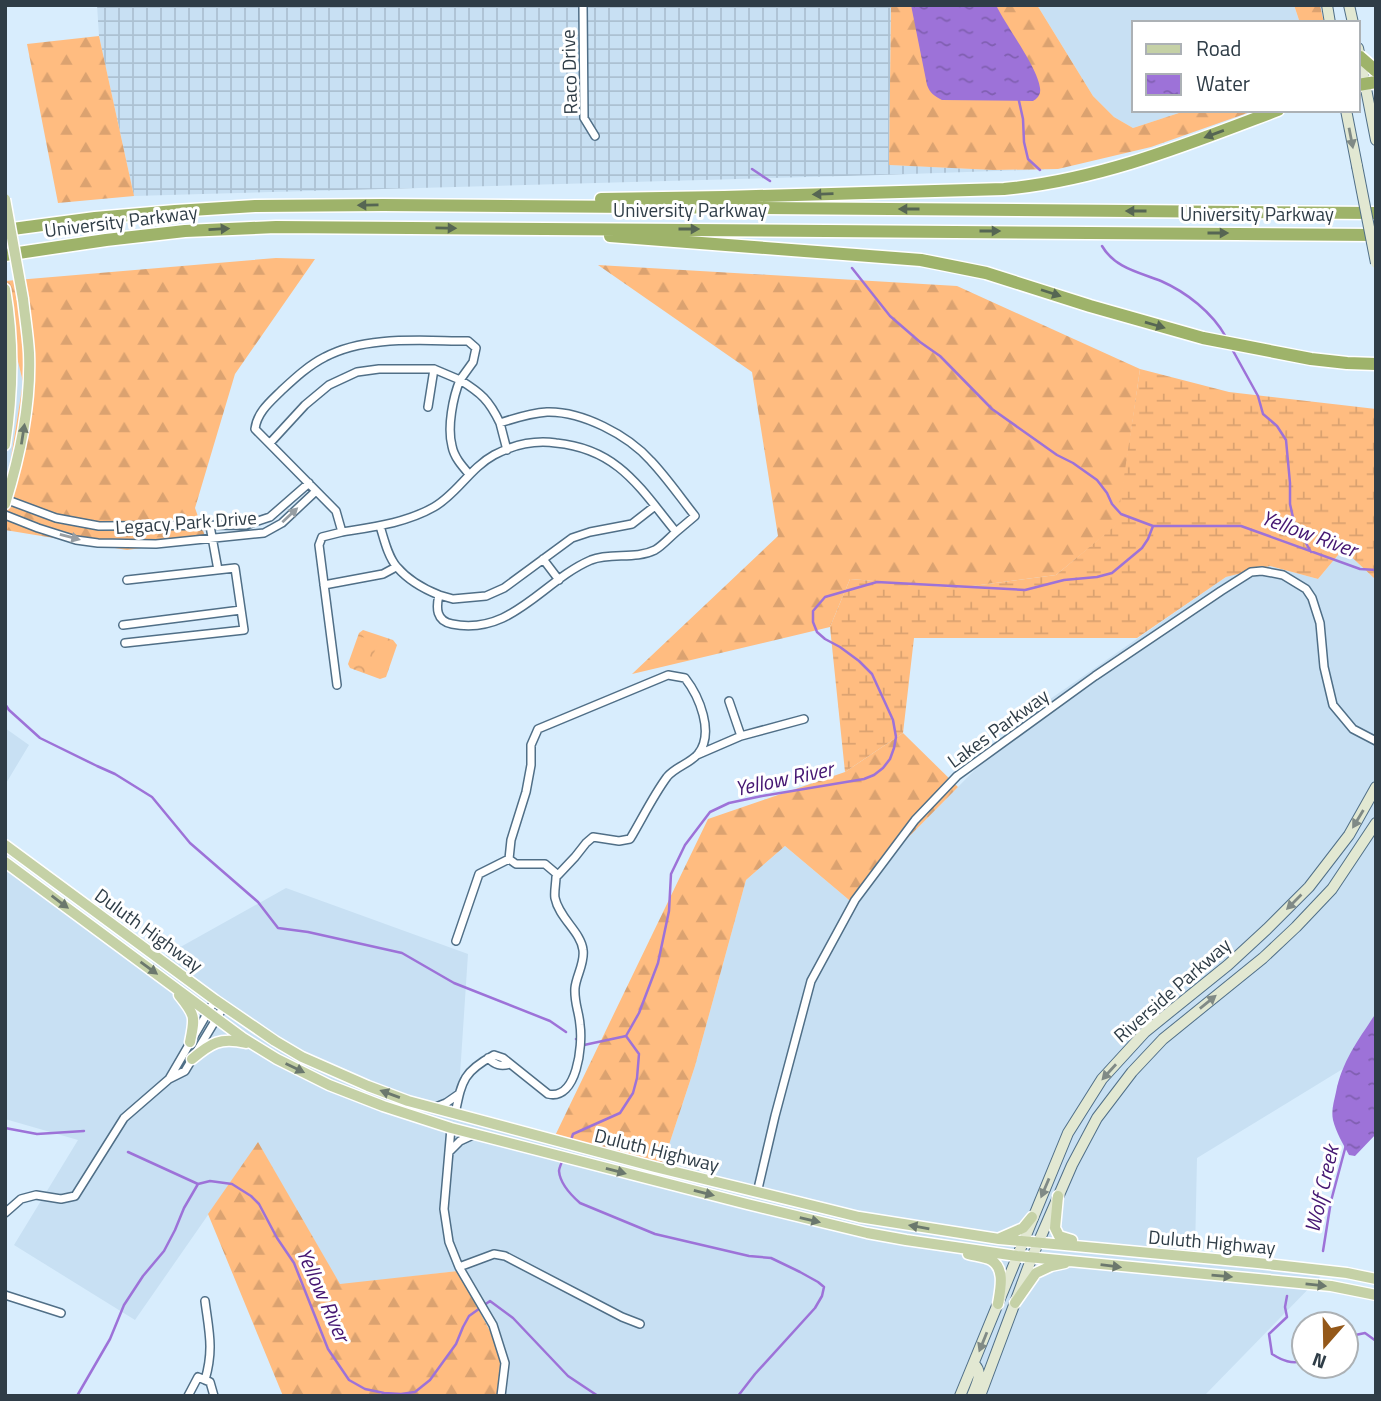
<svg xmlns="http://www.w3.org/2000/svg" width="1381" height="1401" font-family="'Titillium Web',sans-serif">
  <defs>
    <pattern id="industrial-grid" width="8" height="8" patternUnits="userSpaceOnUse" patternTransform="scale(1.75)"><rect width="8" height="8" fill="#c8e0f3"/><path d="M0 4h8M4 0v8" fill="none" stroke="#acc1d2"/></pattern>
    <pattern id="forest-firs" width="22" height="20" patternUnits="userSpaceOnUse" patternTransform="scale(1.75)"><rect width="22" height="20" fill="#ffbc80"/><path d="M5 1l3.5 6h-7zM16 11l3.5 6h-7z" fill="#dba270"/></pattern>
    <pattern id="wetland-marsh" width="20" height="14" patternUnits="userSpaceOnUse" patternTransform="scale(1.75)"><rect width="20" height="14" fill="#ffbc80"/><path d="M1 5h8M5 5V1M11 12h8M15 12V8" fill="none" stroke="#dba270"/></pattern>
    <pattern id="park-crowns" width="20" height="18" patternUnits="userSpaceOnUse" patternTransform="scale(1.75)"><rect width="20" height="18" fill="#ffbc80"/><path d="M2 6a3 3 0 1 1 6 0M12 15a3 3 0 1 1 6 0" fill="none" stroke="#dba270"/></pattern>
    <pattern id="water-ripples" width="26" height="14" patternUnits="userSpaceOnUse" patternTransform="scale(1.75)"><rect width="26" height="14" fill="#9d72d8"/><path d="M2 4q2-2 4 0t4 0M15 11q2-2 4 0t4 0" fill="none" stroke="#805fb1"/></pattern>
  </defs>
  <rect width="100%" height="100%" fill="#d8edfd"/>
  <path fill="#c8e0f3" d="M1037 5H1294L1300 23H1134V110H1188L1133 128 1114 117 1093 96Z
    M5 309 23 382 5 495Z
    M1343 549 1376 580V1032L1359 1059 1197 1158 1195 1252 1321 1276 1204 1396H496L507 1363 458 1271 340 1285 258 1143 135 1320 14 1245 78 1140 5 1119V861L150 964 286 888 468 954 457 1120 552 1142 660 1172 695 1066 746 880 785 846 855 905 873 873 1033 711 1226 577 1270 566 1318 579Z
    M5 728 29 745 5 785Z"/>
  <path fill="url(#industrial-grid)" d="M97 5H891L889 165 993 170 1058 169 880 175 134 196 99 36Z"/>
  <path fill="url(#forest-firs)" d="M891 5H1037L1093 96 1114 117 1133 128 1188 110H1256L1151 147 1058 169 993 170 889 165Z
    M1294 5H1320L1324 23H1300Z
    M99 36 134 196 58 203 27 44Z
    M276 258 315 259 235 374 195 508 206 539 127 550 5 530V495L23 382 5 309V281Z
    M598 265 957 286 1140 369 1118 524 1056 575 957 588 850 579 830 627 632 674 778 536 752 372Z
    M903 733 958 787 873 873 855 905 785 846 746 880 695 1066 660 1172 552 1142 708 819 845 772Z
    M258 1142 340 1284 458 1271 507 1363 496 1396H283L208 1214Z"/>
  <path fill="url(#wetland-marsh)" d="M1140 369 1229 392 1376 409V580L1343 549 1318 579 1270 566 1226 577 1137 638H914L903 733 845 772 830 627 850 579 957 588 1056 575 1117 524Z"/>
  <path fill="url(#park-crowns)" d="M363 630 393 640 397 645 386 677 380 679 350 668 348 664 359 633Z"/>
  <path fill="#ffbc80" d="M362 637 375 641 366 667 353 662Z
    M378 642 390 646 381 672 369 667Z"/>
  <path fill="url(#water-ripples)" d="M911 5H996C1006 26 1038 68 1040 88 1041 94 1038 98 1033 101L942 100C934 96 930 93 927 85Z
    M1376 1013V1134L1355 1156 1349 1155C1343 1144 1336 1132 1333 1120 1331 1110 1334 1102 1336 1092 1342 1061 1359 1039 1376 1013Z"/>
  <g fill="none" stroke-linecap="round" stroke-linejoin="round">
    <path stroke="#9d72d8" stroke-width="2.5" d="M1019 101 1023 119 1024 142 1028 159 1040 170
      M752 169 770 181
      M1102 246C1115 268 1138 272 1161 281 1186 292 1212 312 1226 337
      M852 268 890 316 920 342 940 356 992 409 1057 455 1073 463 1097 480 1107 493 1112 504 1121 514 1153 526H1241L1360 569 1376 570
      M1232 349 1258 396 1263 414 1277 426 1286 440 1290 483V504L1294 522 1311 552
      M5 704 9 710 40 738 97 766 115 774 152 797 190 843 258 902 278 928 308 932 402 953 454 983 550 1021 566 1032
      M626 1036 639 1013 658 963 669 911 671 874 685 845 710 812 729 803 762 796 864 779 874 775 883 768 890 759 894 748 896 737 893 720 872 674 859 661 840 647 825 639 817 632 813 622V611L825 597 877 582 1025 590 1064 580 1097 577 1112 573 1142 548 1148 539 1153 526
      M576 1039 584 1045 626 1036
      M5 1128 37 1134 84 1131
      M571 1140 573 1134 620 1113 633 1093 637 1078 639 1054 626 1036
      M128 1152 198 1184
      M563 1159C562 1162 559 1168 559 1171 560 1183 572 1196 580 1203L655 1234 749 1256 771 1258 800 1272 818 1282 824 1287 822 1296 815 1308 755 1374 738 1396
      M1323 1251 1331 1201 1346 1145
      M1287 1296 1285 1307 1287 1317 1269 1334 1272 1354C1283 1361 1291 1364 1304 1361
      M1346 1337 1365 1333 1376 1341
      M77 1396 110 1339 124 1305 143 1276 164 1251 175 1230 184 1208 198 1184 210 1181 232 1184 251 1196 259 1204 277 1238 294 1263 328 1349 349 1380 365 1389 384 1393 401 1394 415 1392 430 1380 456 1344 463 1327 469 1316 490 1301 513 1318 568 1376 598 1396"/>
    <g stroke="#506f87" stroke-width="10">
      <path id="street" d="M583 5 584 118 595 136
        M428 407 434 369
        M270 443 305 405 329 385 357 372 379 369H434L460 380 473 362 476 348 468 341C423 341 366 335 325 357 309 365 295 378 282 390 271 401 257 412 255 429L336 511 342 532C373 527 406 523 434 507 457 494 470 468 494 455 513 445 535 440 556 443 618 449 640 488 676 532 669 538 662 546 655 550 635 560 611 552 591 560 542 581 512 636 452 624 436 621 436 608 439 595 424 589 408 580 397 567 388 557 384 539 380 526
        M507 450 500 423C515 418 531 413 547 412 582 411 628 435 651 461 667 478 680 497 695 516L676 532
        M469 474C462 466 454 457 452 446 447 427 453 397 460 380 481 393 489 400 500 423
        M5 499 56 518 99 526 246 525 270 517 309 483
        M5 515 38 528 76 540 98 543 156 544 264 533 282 523 316 491
        M210 526 218 570
        M543 559 559 580
        M324 585 383 574 396 567
        M439 595 453 599 486 596 504 588 572 538 590 532 632 524 655 506
        M123 625 241 610
        M125 643 244 630 235 568 127 580
        M668 675 685 678C699 696 715 733 698 754 689 764 675 767 667 777 653 796 642 819 630 839L619 841 593 837 586 843 575 857 558 875 545 864H516L509 859 511 840 526 792 531 765V745L538 729Z
        M337 685 319 545 322 537 342 532
        M729 701 741 736
        M697 755 741 736 804 719
        M456 941 479 874 509 859
        M488 1058C495 1065 501 1067 510 1064
        M169 1079 215 1000
        M436 1107 446 1103 459 1094
        M455 1114C462 1080 463 1072 494 1055L503 1058 548 1094C577 1101 583 1045 580 1025 579 1011 574 1003 575 988 576 976 585 963 583 950 581 932 559 918 555 898 554 892 556 883 556 877L558 875
        M451 1128 444 1209 449 1242 459 1267 493 1325 505 1363 501 1396
        M449 1152 460 1141 473 1135
        M757 1193 775 1116 811 981 855 900 915 820 957 776 1095 676 1221 591 1251 572 1262 571 1283 575 1306 589 1312 598 1320 623 1324 667 1333 705 1353 729 1376 741
        M5 1213 21 1199 36 1195 61 1199 75 1196 124 1118 169 1079 185 1071 224 1006
        M459 1267 494 1254 505 1256 622 1317 640 1324
        M5 1295 61 1313
        M205 1301C209 1332 214 1349 205 1380
        M205 1380 210 1382 214 1396
        M188 1396 198 1377 205 1380"/>
    </g>
    <g stroke="#506f87" stroke-width="12">
      <path id="secondary" d="M1327 5 1330 23
        M1349 5 1353 23
        M1358 48 1376 140
        M1346 110 1357 166
        M960 1396 1068 1133 1102 1079 1145 1032 1228 965 1267 929 1309 887 1349 835 1376 787
        M972 1396C976 1385 984 1373 974 1364
        M980 1396 1032 1257 1072 1165 1097 1118 1132 1072 1163 1039 1263 958 1296 927 1332 889 1376 823"/>
    </g>
    <g stroke="#fff" stroke-width="13">
      <path id="primary" d="M5 289C14 341 13 393 5 445
        M5 504C20 455 31 405 29 353 28 335 25 317 23 299
        M5 845 215 1000 275 1041 302 1057 368 1086 408 1101 655 1167 859 1217 999 1239 1258 1263 1347 1273 1376 1279
        M5 862 243 1038 277 1059 329 1085 383 1106 451 1128 747 1204 867 1233 906 1240 1017 1256 1331 1286 1376 1295
        M179 995C196 1016 195 1017 190 1042
        M192 1059C211 1043 220 1037 246 1043
        M1058 1196 1055 1228 1059 1236 1072 1240
        M1000 1238 1023 1228 1032 1217
        M968 1254C975 1256 985 1257 991 1260 1006 1269 1000 1290 998 1304
        M1015 1303 1036 1273 1051 1266 1065 1263"/>
    </g>
    <g stroke="#fff" stroke-width="15">
      <path id="highway" d="M1360 57 1376 71
        M1358 85 1376 82
        M601 199 724 197 1004 189C1101 180 1188 144 1278 110
        M5 230 95 218 175 211 255 206 383 205 1376 213
        M610 236 921 260 986 273 1090 306 1203 338 1311 359 1347 363 1376 364
        M5 255 106 240 185 231 276 227 1376 235"/>
    </g>
    <use href="#street" stroke="#fff" stroke-width="7"/>
    <use href="#secondary" stroke="#e2e8d2" stroke-width="10"/>
    <use href="#primary" stroke="#c5d1a6" stroke-width="10"/>
    <use href="#highway" stroke="#9eb36a" stroke-width="12"/>
    <g stroke="#506f87" stroke-width="12" stroke-linecap="butt">
      <path id="secondary-bridge" d="M1357 166 1376 263"/>
    </g>
    <g stroke="#fff" stroke-width="13" stroke-linecap="butt">
      <path id="primary-bridge" d="M5 199 23 299"/>
    </g>
    <use href="#secondary-bridge" stroke="#e2e8d2" stroke-width="10"/>
    <use href="#primary-bridge" stroke="#c5d1a6" stroke-width="10"/>
  </g>
  <defs><path id="oneway-solid" d="M-6-.8H1V-3.2L6.5 0L1 3.2V.8H-6Z" transform="scale(1.75)"/></defs>
  <g fill="#566653">
    <use href="#oneway-solid" transform="translate(1214 134) rotate(160)"/>
    <use href="#oneway-solid" transform="translate(823 194) rotate(178)"/>
    <use href="#oneway-solid" transform="translate(368 205) rotate(179)"/>
    <use href="#oneway-solid" transform="translate(909 209) rotate(-180)"/>
    <use href="#oneway-solid" transform="translate(1136 211) rotate(-180)"/>
    <use href="#oneway-solid" transform="translate(446 228) rotate(1)"/>
    <use href="#oneway-solid" transform="translate(219 229) rotate(-3)"/>
    <use href="#oneway-solid" transform="translate(689 229)"/>
    <use href="#oneway-solid" transform="translate(990 231)"/>
    <use href="#oneway-solid" transform="translate(1218 233)"/>
    <use href="#oneway-solid" transform="translate(1051 293) rotate(18)"/>
    <use href="#oneway-solid" transform="translate(1155 325) rotate(16)"/>
  </g>
  <g fill="#808a86">
    <use href="#oneway-solid" transform="translate(1351 138) rotate(79)"/>
    <use href="#oneway-solid" transform="translate(1358 819) rotate(121)"/>
    <use href="#oneway-solid" transform="translate(1294 902) rotate(135)"/>
    <use href="#oneway-solid" transform="translate(1208 1002) rotate(-39)"/>
    <use href="#oneway-solid" transform="translate(1109 1072) rotate(132)"/>
    <use href="#oneway-solid" transform="translate(1045 1188) rotate(113)"/>
    <use href="#oneway-solid" transform="translate(983 1342) rotate(112)"/>
  </g>
  <g fill="#6b786d">
    <use href="#oneway-solid" transform="translate(23 434) rotate(-81)"/>
    <use href="#oneway-solid" transform="translate(60 902) rotate(37)"/>
    <use href="#oneway-solid" transform="translate(149 968) rotate(36)"/>
    <use href="#oneway-solid" transform="translate(295 1068) rotate(26)"/>
    <use href="#oneway-solid" transform="translate(390 1094) rotate(-160)"/>
    <use href="#oneway-solid" transform="translate(616 1171) rotate(15)"/>
    <use href="#oneway-solid" transform="translate(704 1193) rotate(14)"/>
    <use href="#oneway-solid" transform="translate(810 1220) rotate(13)"/>
    <use href="#oneway-solid" transform="translate(919 1227) rotate(-170)"/>
    <use href="#oneway-solid" transform="translate(1111 1266) rotate(7)"/>
    <use href="#oneway-solid" transform="translate(1222 1276) rotate(5)"/>
    <use href="#oneway-solid" transform="translate(1316 1285) rotate(6)"/>
  </g>
  <g fill="#979ea3">
    <use href="#oneway-solid" transform="translate(290 515) rotate(-43)"/>
    <use href="#oneway-solid" transform="translate(70 537) rotate(15)"/>
  </g>
  <g text-anchor="middle" stroke-width="6" stroke-linejoin="round" paint-order="stroke">
    <g font-size="19" fill="#2f3d47" stroke="#fff">
      <text transform="translate(569 72) rotate(-92)" y="7">Raco Drive</text>
      <text x="690" y="217">University Parkway</text>
      <text x="1257" y="221">University Parkway</text>
      <text transform="translate(121 221) rotate(-7)" y="7">University Parkway</text>
      <text transform="translate(186 522) rotate(-4)" y="7">Legacy Park Drive</text>
      <text transform="translate(998 728) rotate(-36)" y="7">Lakes Parkway</text>
      <text transform="translate(149 930) rotate(36)" y="7">Duluth Highway</text>
      <text transform="translate(1172 990) rotate(-41)" y="7">Riverside Parkway</text>
      <text transform="translate(657 1150) rotate(14)" y="7">Duluth Highway</text>
      <text transform="translate(1212 1242) rotate(5)" y="7">Duluth Highway</text>
    </g>
    <g font-size="21" font-style="italic" fill="#451672" stroke="#fff">
      <text transform="translate(1309 534) rotate(20)" y="7">Yellow River</text>
      <text transform="translate(784 779) rotate(-12)" y="7">Yellow River</text>
      <text transform="translate(1322 1189) rotate(-77)" y="7">Wolf Creek</text>
      <text transform="translate(323 1295) rotate(66)" y="7">Yellow River</text>
    </g>
  </g>
  <rect width="1381" height="1401" fill="none" stroke="#2f3d47" stroke-width="14"/>
  <rect x="1132" y="21" width="228" height="91" fill="#ffffff" stroke="#acb1b5" stroke-width="2"/>
  <rect x="1146" y="44" width="35" height="10" fill="#c5d1a6" stroke="#acb1b5" stroke-width="2"/>
  <text x="1196" y="56" font-size="21" fill="#2f3d47">Road</text>
  <rect x="1146" y="74" width="35" height="21" fill="url(#water-ripples)" stroke="#acb1b5" stroke-width="2"/>
  <text x="1196" y="91" font-size="21" fill="#2f3d47">Water</text>
  <g transform="translate(1325 1345) rotate(200)"><circle r="33" fill="#ffffff" stroke="#acb1b5" stroke-width="2"/>
  <path d="M0-5L12 26L0 18L-12 26Z" fill="#945819"/>
  <text y="-10" font-size="19" font-weight="bold" text-anchor="middle" fill="#2f3d47">N</text>
  </g>
</svg>
